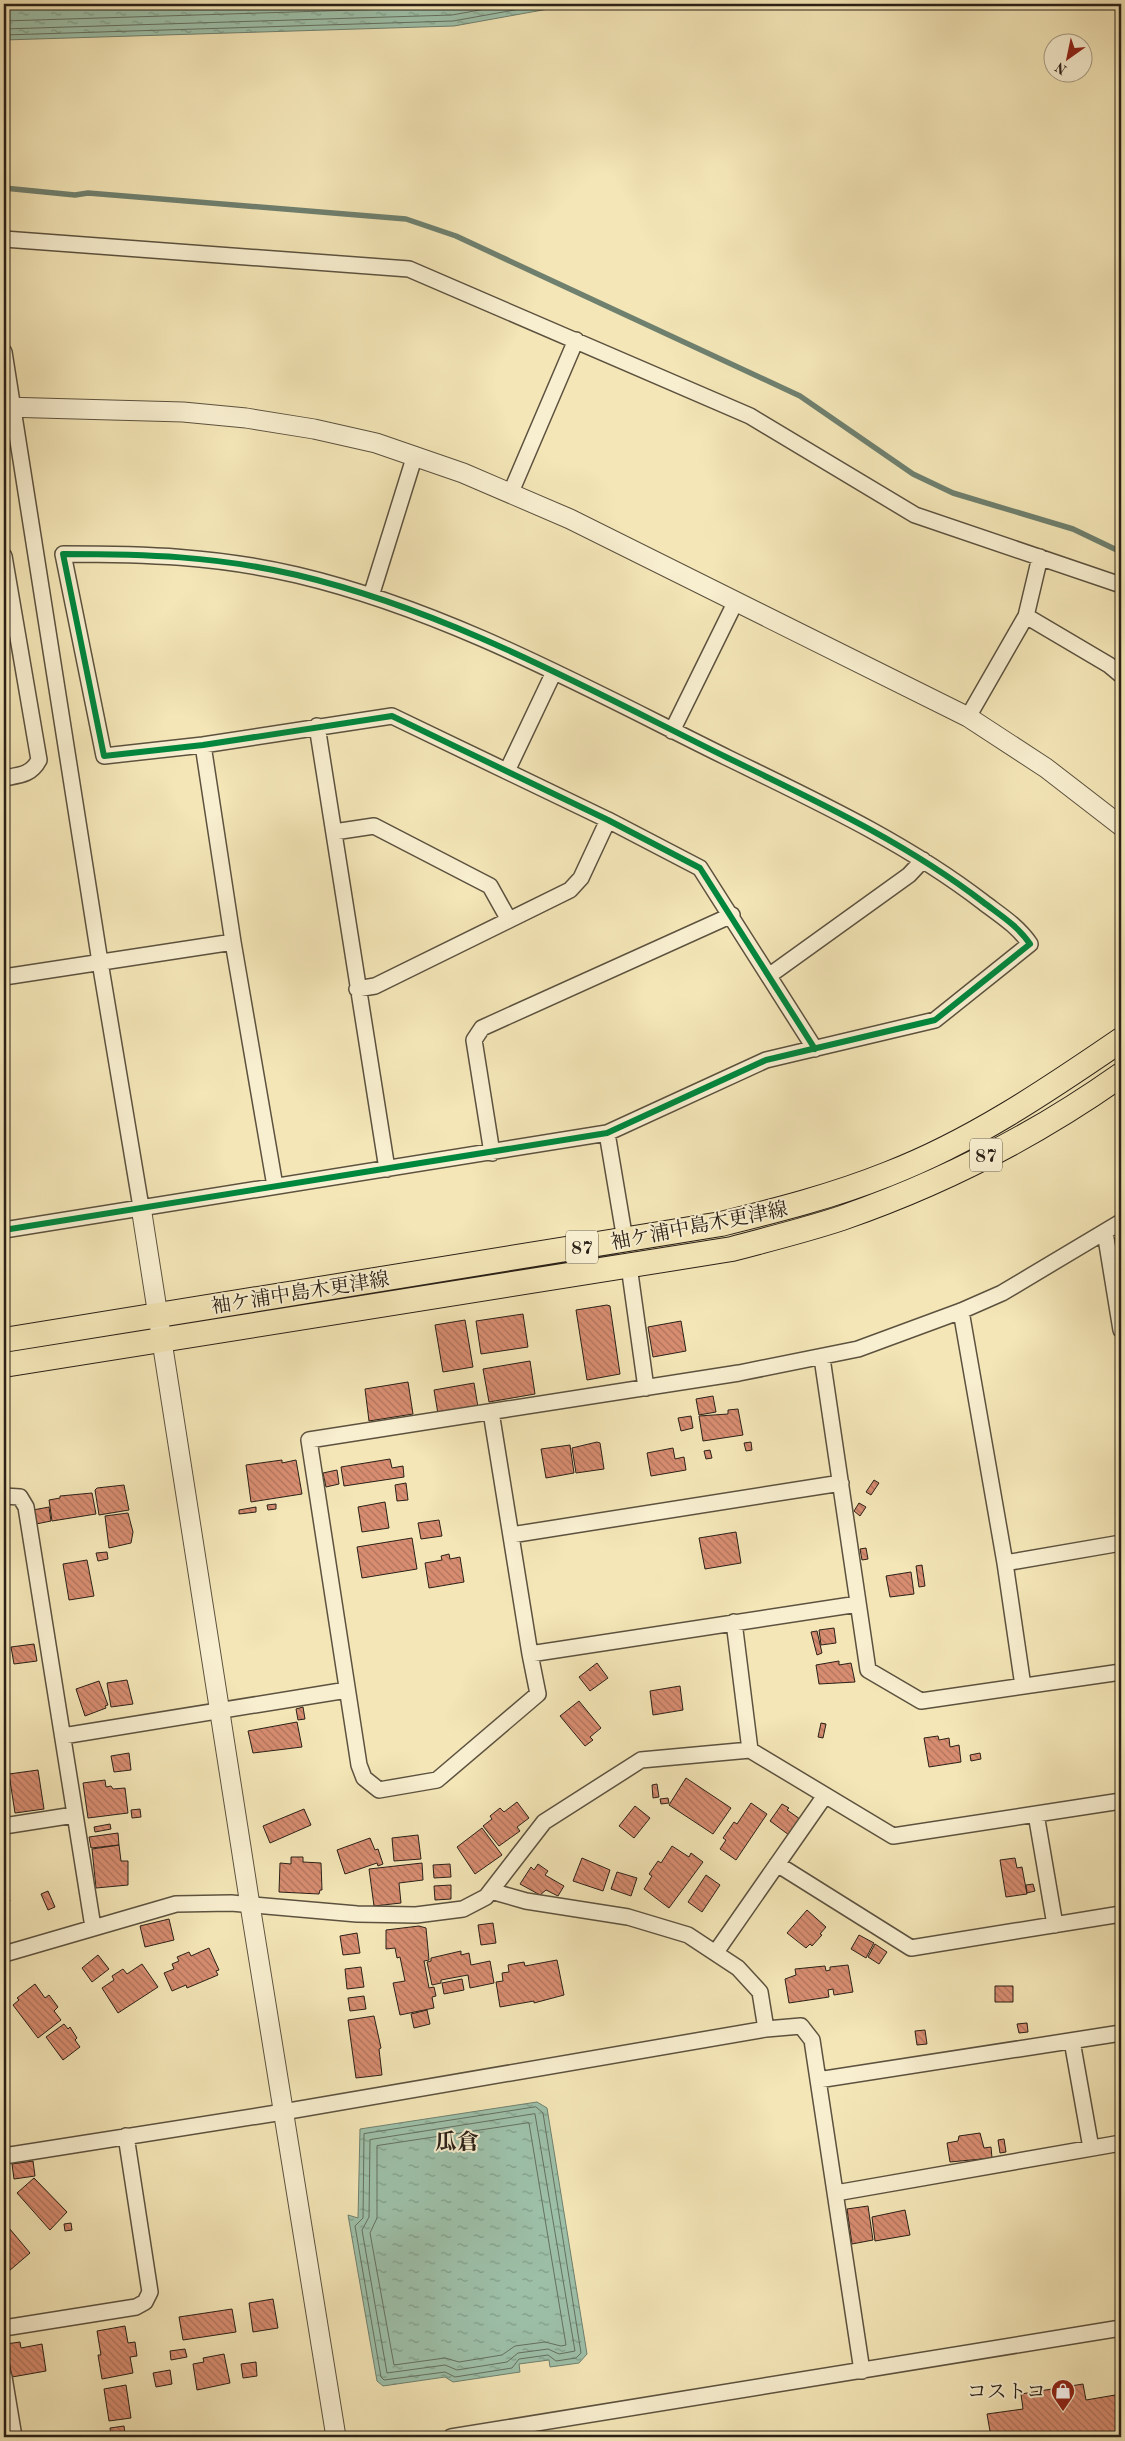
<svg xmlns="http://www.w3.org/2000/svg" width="1125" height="2441" font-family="'Old Standard TT','Noto Serif JP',serif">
  <defs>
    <pattern id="water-ripples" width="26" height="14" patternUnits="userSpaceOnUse" patternTransform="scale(1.25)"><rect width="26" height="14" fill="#9dc0a9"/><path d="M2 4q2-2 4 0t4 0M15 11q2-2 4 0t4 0" fill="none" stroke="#809c89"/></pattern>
    <pattern id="building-back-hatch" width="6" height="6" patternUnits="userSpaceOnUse" patternTransform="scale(1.25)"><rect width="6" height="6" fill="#d88d71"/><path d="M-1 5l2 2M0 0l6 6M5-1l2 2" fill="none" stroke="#af735c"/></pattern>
  </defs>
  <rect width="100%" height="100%" fill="#f4e6b7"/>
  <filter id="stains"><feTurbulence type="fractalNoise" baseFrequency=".004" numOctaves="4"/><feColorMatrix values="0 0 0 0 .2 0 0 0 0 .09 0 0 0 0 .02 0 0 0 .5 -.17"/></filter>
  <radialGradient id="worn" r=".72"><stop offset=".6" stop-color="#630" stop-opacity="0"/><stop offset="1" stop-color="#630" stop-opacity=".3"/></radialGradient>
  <path fill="url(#water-ripples)" stroke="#6f806f" d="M4 4H576L454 26 4 40Z
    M537 2102 547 2108 587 2354 579 2363 550 2367 549 2360 519 2364 520 2372 453 2382 445 2377 383 2386 377 2381 348 2215 358 2218 360 2129Z"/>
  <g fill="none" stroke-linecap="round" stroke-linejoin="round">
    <path stroke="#647060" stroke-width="1" d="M4 21 452 7 471 4
      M4 29 452 15 513 4
      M4 35 453 21 548 4
      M536 2107 543 2113 581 2353 576 2358 556 2361 548 2355 519 2359 512 2368 455 2377 445 2372 384 2380 381 2377 355 2226 363 2218 364 2134Z
      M535 2114 575 2351 559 2354 548 2349 518 2353 507 2362 457 2370 445 2365 387 2373 362 2230 369 2217 370 2140Z
      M529 2123 566 2345 561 2346 545 2342 515 2346 502 2355 459 2362 445 2358 394 2365 370 2233 377 2218V2146Z"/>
    <path stroke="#6f806f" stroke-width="5.5" d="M4 188 75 195 88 193 406 219 456 236 800 396 913 474 953 493 1073 529 1121 552"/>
  </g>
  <path fill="url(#building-back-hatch)" stroke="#2a2017" d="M607 1305 610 1306 620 1374 587 1380 576 1310Z
    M523 1314 528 1347 481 1354 476 1321Z
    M465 1320 473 1367 443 1372 435 1325Z
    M681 1321 686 1351 653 1357 648 1327Z
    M530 1361 535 1394 489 1402 483 1369Z
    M408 1382 413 1414 369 1421 365 1389Z
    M474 1383 478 1407 438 1414 434 1390Z
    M713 1396 716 1412 699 1415 696 1399Z
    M738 1409 743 1435 703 1441 699 1416 728 1414V1410Z
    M691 1416 693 1428 681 1431 678 1418Z
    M597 1442 600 1443 604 1469 576 1473 572 1448Z
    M751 1442 752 1450 746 1451 744 1443Z
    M570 1445 574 1473 546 1478 541 1449Z
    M673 1448 675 1459 684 1457 686 1470 651 1476 647 1453Z
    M710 1450 712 1458 706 1459 704 1451Z
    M390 1459 392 1468 403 1466 404 1477 344 1486 341 1467Z
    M282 1460V1463L296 1460 302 1494 251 1502 246 1465Z
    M337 1470 339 1484 326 1487 323 1473Z
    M874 1480 879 1483 871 1495 866 1492Z
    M406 1483 408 1500 397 1501 395 1485Z
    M124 1485 129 1510 99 1515 95 1490 97 1488Z
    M92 1493 96 1514 52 1521 49 1500 60 1498V1496Z
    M385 1502 389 1528 362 1532 358 1507Z
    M859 1503 866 1507 860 1516 854 1511Z
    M276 1504V1509L268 1510 267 1505Z
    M49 1507 51 1521 36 1524 33 1510Z
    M256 1507V1512L239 1514V1510Z
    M128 1513 133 1532 131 1543 109 1548 105 1516Z
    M439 1520 442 1536 421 1539 418 1523Z
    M736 1532 741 1563 705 1569 699 1538Z
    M412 1538 417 1569 362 1578 357 1547Z
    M866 1548 868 1559 862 1560 860 1549Z
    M107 1552 108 1559 98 1561 96 1553Z
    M449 1554 450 1559 460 1557 464 1582 429 1588 425 1563 442 1560 441 1556Z
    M87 1560 94 1596 69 1600 63 1564Z
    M922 1565 925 1586 919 1587 916 1566Z
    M911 1572 914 1594 890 1597 886 1576Z
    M834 1628 836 1643 821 1645 819 1630Z
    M817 1631 822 1653 817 1655 811 1632Z
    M34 1644 37 1661 14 1664 11 1647Z
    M839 1661V1665L851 1663 855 1682 819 1684 816 1665Z
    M597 1663 608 1678 590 1691 579 1677Z
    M127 1680 133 1704 111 1707 107 1683Z
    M99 1681 108 1705 105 1706 106 1708 85 1716 76 1689Z
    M680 1686 683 1710 653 1715 650 1691Z
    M579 1701 601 1728 590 1737 593 1740 585 1746 560 1716Z
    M303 1707 305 1719 298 1720 296 1709Z
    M297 1722 302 1747 253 1753 248 1731Z
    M821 1723 826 1724 823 1738 818 1737Z
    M938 1736 939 1740 949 1738 950 1747 959 1745 961 1762 929 1767 924 1738Z
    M129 1753 131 1770 114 1772 111 1756Z
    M980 1753 981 1759 971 1761 970 1755Z
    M38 1770 44 1809 15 1813 9 1774Z
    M686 1778 731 1808 713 1834 669 1805Z
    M105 1780 106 1787 111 1786 113 1789 125 1788 128 1813 88 1818 83 1783Z
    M657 1784 659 1797 653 1798 652 1785Z
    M668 1798 669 1803 661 1804 660 1799Z
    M517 1802 529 1818 517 1827 520 1831 499 1846 483 1826 492 1819 490 1816 500 1808 504 1812Z
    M751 1803 767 1814 736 1860 720 1849 726 1840 723 1838 734 1822 737 1824Z
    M782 1804 789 1808 787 1810 800 1819 789 1835 770 1821Z
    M635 1806 650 1818 634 1838 619 1826Z
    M140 1809 141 1817 132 1818 131 1810Z
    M304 1809 311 1825 270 1843 263 1826Z
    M110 1824 111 1829 95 1832 94 1827Z
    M482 1828 502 1855 475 1874 457 1847Z
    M118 1833 119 1845 91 1848 89 1837Z
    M418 1835 421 1859 394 1861 392 1838Z
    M370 1838 375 1850 378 1849 383 1864 378 1866 377 1863 345 1874 337 1850Z
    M119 1845 121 1861H128V1885L96 1888 92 1849Z
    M672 1846 689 1857 691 1853 703 1862 669 1908 644 1889 652 1876 649 1874 658 1861 661 1863Z
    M291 1857H303V1862L321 1863 322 1890H320L319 1894 279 1892 280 1863 291 1864Z
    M582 1858 610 1870 603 1891 573 1881Z
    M1015 1858 1017 1868 1022 1867 1027 1894 1006 1897 1000 1860Z
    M422 1863 423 1880 399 1883 401 1903 374 1906 369 1869Z
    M450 1864 451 1877 434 1878 433 1865Z
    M538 1864 548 1871 545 1875 564 1886 558 1896 546 1890 540 1895 520 1884 531 1867 534 1870Z
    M617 1872 637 1878 631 1896 611 1889Z
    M706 1875 720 1885 702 1912 688 1902Z
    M1033 1884 1035 1891 1027 1893 1026 1885Z
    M4 1885 10 1901 4 1903Z
    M451 1885V1899L435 1900 434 1886Z
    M48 1891 55 1907 48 1910 41 1894Z
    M807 1910 826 1927 820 1934 822 1935 812 1946 810 1944 806 1948 787 1933Z
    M169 1919 174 1940 145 1947 140 1926Z
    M493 1923 496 1943 481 1945 478 1925Z
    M419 1926 426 1928 429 1960 424 1961 429 1988 434 1987 436 1996 432 1997 434 2008 400 2015 393 1983 405 1981 400 1957 397 1958 395 1948 386 1949V1930Z
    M357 1933 360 1953 343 1955 340 1936Z
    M859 1935 874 1943 866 1958 851 1949Z
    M875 1944 887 1952 879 1964 868 1957Z
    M209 1948 219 1970 216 1971 218 1975 187 1988 186 1985 172 1991 164 1973 174 1969 172 1964 179 1961 177 1957 189 1952 191 1956Z
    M461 1951V1955L469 1953 471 1965 490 1961 494 1983 470 1988 468 1975 441 1980V1983L432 1985 427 1962 431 1961V1958Z
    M98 1955 109 1969 92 1982 82 1968Z
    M557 1960 564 1995 534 2003V2001L500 2007 496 1982 503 1981 502 1973 509 1972 508 1965 524 1962 525 1966Z
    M142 1964 158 1987 118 2013 102 1988 114 1980 112 1976 123 1969 127 1974Z
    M848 1965 853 1992 834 1995 833 1989 828 1990 829 1997 789 2003 785 1979 796 1975 795 1969 825 1966 826 1971 830 1970V1967Z
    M361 1967 364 1987 347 1989 345 1969Z
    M462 1979 464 1990 444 1994 442 1983Z
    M35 1984 45 1998 49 1995 58 2007 54 2011 61 2020 38 2038 13 2005 19 2000 17 1998Z
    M995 1986H1013V2002H995Z
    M364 1996 366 2009 350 2011 348 1998Z
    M427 2010 430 2024 414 2028 411 2014Z
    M374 2016 381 2048 379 2049 382 2075 356 2078 348 2020Z
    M1027 2023 1028 2032 1019 2033 1017 2024Z
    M64 2024 68 2029 70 2027 77 2038 75 2040 80 2047 63 2060 46 2037Z
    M925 2030 927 2044 917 2045 915 2031Z
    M980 2133 984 2148 991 2147 992 2158 950 2162 947 2143 958 2141 959 2136Z
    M1004 2139 1006 2152 1000 2153 998 2140Z
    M33 2161 35 2176 14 2179 12 2164Z
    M34 2178 67 2212 50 2230 17 2193Z
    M868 2206 873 2240 852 2244 847 2209Z
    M905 2210 910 2235 875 2241 872 2217Z
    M4 2222 30 2253 9 2271 4 2268Z
    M71 2223 72 2230 65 2231 64 2224Z
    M273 2299 278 2328 253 2332 249 2303Z
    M232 2309 236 2332 183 2340 179 2317Z
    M125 2326 128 2343 135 2342 137 2356 130 2357 133 2373 102 2379 98 2355H101L97 2331Z
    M20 2342 21 2348 42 2344 46 2371 12 2377 6 2344Z
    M185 2349 187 2357 171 2360 170 2351Z
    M224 2354 230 2383 197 2390 193 2364 204 2362 203 2358Z
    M256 2362 257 2376 243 2378 241 2364Z
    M170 2370 172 2384 156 2387 153 2373Z
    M1083 2384 1086 2400 1121 2394V2437H991L987 2414 1023 2409 1021 2394Z
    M126 2385 131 2418 109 2421 104 2389Z
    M124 2426 125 2434 111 2436 110 2428Z"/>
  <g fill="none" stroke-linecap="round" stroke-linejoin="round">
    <g stroke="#5c523f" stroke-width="18">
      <path id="minor" d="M4 239 409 269 750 416 915 515 1121 585
        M4 352 100 962 141 1207
        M511 492 576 340
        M4 556 39 760C31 775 20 775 4 778
        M371 596 415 455
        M1026 616 1109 665 1121 675
        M968 717 1026 616 1040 557
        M317 726 387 1169
        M672 731 736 601
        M203 745 233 942 275 1186
        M507 771 554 672
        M334 832 374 826 490 886 509 920
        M770 975 909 875 923 860
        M4 977 233 942
        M357 989 375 986 570 890 581 878 608 820
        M607 1133 625 1240
        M492 1153 474 1040 482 1028 732 915
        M4 1230 607 1133 766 1060 935 1020 1030 944C1018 926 1000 915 983 902 905 842 816 801 728 758 588 689 449 611 297 575 215 556 146 554 63 554L104 756 203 745 392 716 608 820 700 868 815 1049
        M1105 1232 1121 1330
        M629 1266 646 1388
        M961 1311 1005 1563 1023 1686
        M822 1358 868 1670 921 1701 1121 1672
        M491 1412 530 1654 538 1694 437 1780 379 1790 364 1778 359 1765 309 1440 739 1373 858 1349 961 1311 1002 1293 1121 1222
        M4 1496 20 1497 26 1507 93 1927
        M511 1535 841 1483
        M1005 1563 1121 1543
        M734 1622 750 1750
        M530 1654 858 1604
        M63 1736 347 1690
        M1036 1814 1055 1925
        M4 1826 74 1815
        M777 1864 911 1948 1121 1914
        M491 1891 526 1901 628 1917 688 1935 738 1968 760 1992 766 2029 801 2026 812 2040 862 2371
        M716 1952 824 1797
        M4 1954 176 1904 231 1903 357 1914 416 1915 463 1909 486 1897 544 1822 641 1760 750 1750 893 1836 1121 1801
        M1072 2041 1091 2148
        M818 2080 1121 2033
        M4 2156 283 2112 766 2029
        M836 2193 1121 2143
        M4 2328 136 2307 145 2302 150 2292 126 2136
        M4 2377 14 2437
        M451 2437 1121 2328"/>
    </g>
    <g stroke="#5c523f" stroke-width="21">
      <path id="tertiary" d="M4 407 183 412 246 418 314 429 376 443 463 473 570 519 968 717 1046 768 1121 826
        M141 1207 250 1905 336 2437"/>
    </g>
    <g stroke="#2a2017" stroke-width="26">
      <path id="primary" d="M4 1340 721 1224C778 1210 833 1196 888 1174 971 1142 1048 1090 1121 1040
        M4 1365 732 1249C769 1239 806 1230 842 1218 940 1184 1036 1135 1121 1075"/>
    </g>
    <use href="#minor" stroke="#f8efd0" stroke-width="15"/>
    <use href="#tertiary" stroke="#f8efd0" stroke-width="19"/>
    <use href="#primary" stroke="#f4e6b7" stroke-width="24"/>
    <g stroke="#f8efd0" stroke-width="9">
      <path id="cycleway" d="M4 1230 607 1133 766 1060 935 1020 1030 944C1018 926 1000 915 983 902 905 842 816 801 728 758 588 689 449 611 297 575 215 556 146 554 63 554L104 756 203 745 392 716 608 820 700 868 815 1049"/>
    </g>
    <use href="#cycleway" stroke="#00873e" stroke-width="6"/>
  </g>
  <defs>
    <g id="shop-pin" transform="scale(1.25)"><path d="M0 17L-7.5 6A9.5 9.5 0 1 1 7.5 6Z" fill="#8f2418" stroke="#f8efd0"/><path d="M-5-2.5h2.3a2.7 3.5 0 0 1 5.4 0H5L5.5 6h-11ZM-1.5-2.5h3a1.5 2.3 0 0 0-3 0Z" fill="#fff"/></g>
  </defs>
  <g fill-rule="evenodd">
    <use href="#shop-pin" x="1063" y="2391"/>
  </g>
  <g text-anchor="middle" stroke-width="4" stroke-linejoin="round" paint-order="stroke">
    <g fill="#f8efd0" stroke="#685e4e" stroke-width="1">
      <rect x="970" y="1138.5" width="32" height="33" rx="4"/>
      <rect x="566" y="1230.5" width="32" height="33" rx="4"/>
    </g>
    <g font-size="19" font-weight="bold" fill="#2a2017">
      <text x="986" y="1162">87</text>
      <text x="582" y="1254">87</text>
    </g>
    <g font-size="20" fill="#2a2017" stroke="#f8efd0">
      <text transform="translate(699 1225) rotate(-11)" y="7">袖ケ浦中島木更津線</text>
      <text transform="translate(300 1292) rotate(-9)" y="7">袖ケ浦中島木更津線</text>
    </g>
    <g font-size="20" fill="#2a2017" stroke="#f8efd0" text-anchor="end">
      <text x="1046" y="2398">コストコ</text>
    </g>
    <g font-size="22" font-weight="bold" fill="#2a2017" stroke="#f8efd0">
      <text x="457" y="2149">瓜倉</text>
    </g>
  </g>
  <rect width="1125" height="2441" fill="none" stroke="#f4e6b7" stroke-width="20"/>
  <rect x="5" y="5" width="1115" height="2431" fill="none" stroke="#2a2017" stroke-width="2.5"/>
  <rect x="10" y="10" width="1105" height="2421" fill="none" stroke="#2a2017"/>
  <g transform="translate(1068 58) rotate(213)"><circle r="24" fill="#f8efd0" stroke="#a69c86"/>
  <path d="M0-4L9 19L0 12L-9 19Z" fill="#8f2418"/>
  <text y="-8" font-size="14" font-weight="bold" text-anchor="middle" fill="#2a2017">N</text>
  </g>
  <rect width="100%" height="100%" filter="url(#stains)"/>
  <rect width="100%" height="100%" fill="url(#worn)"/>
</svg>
